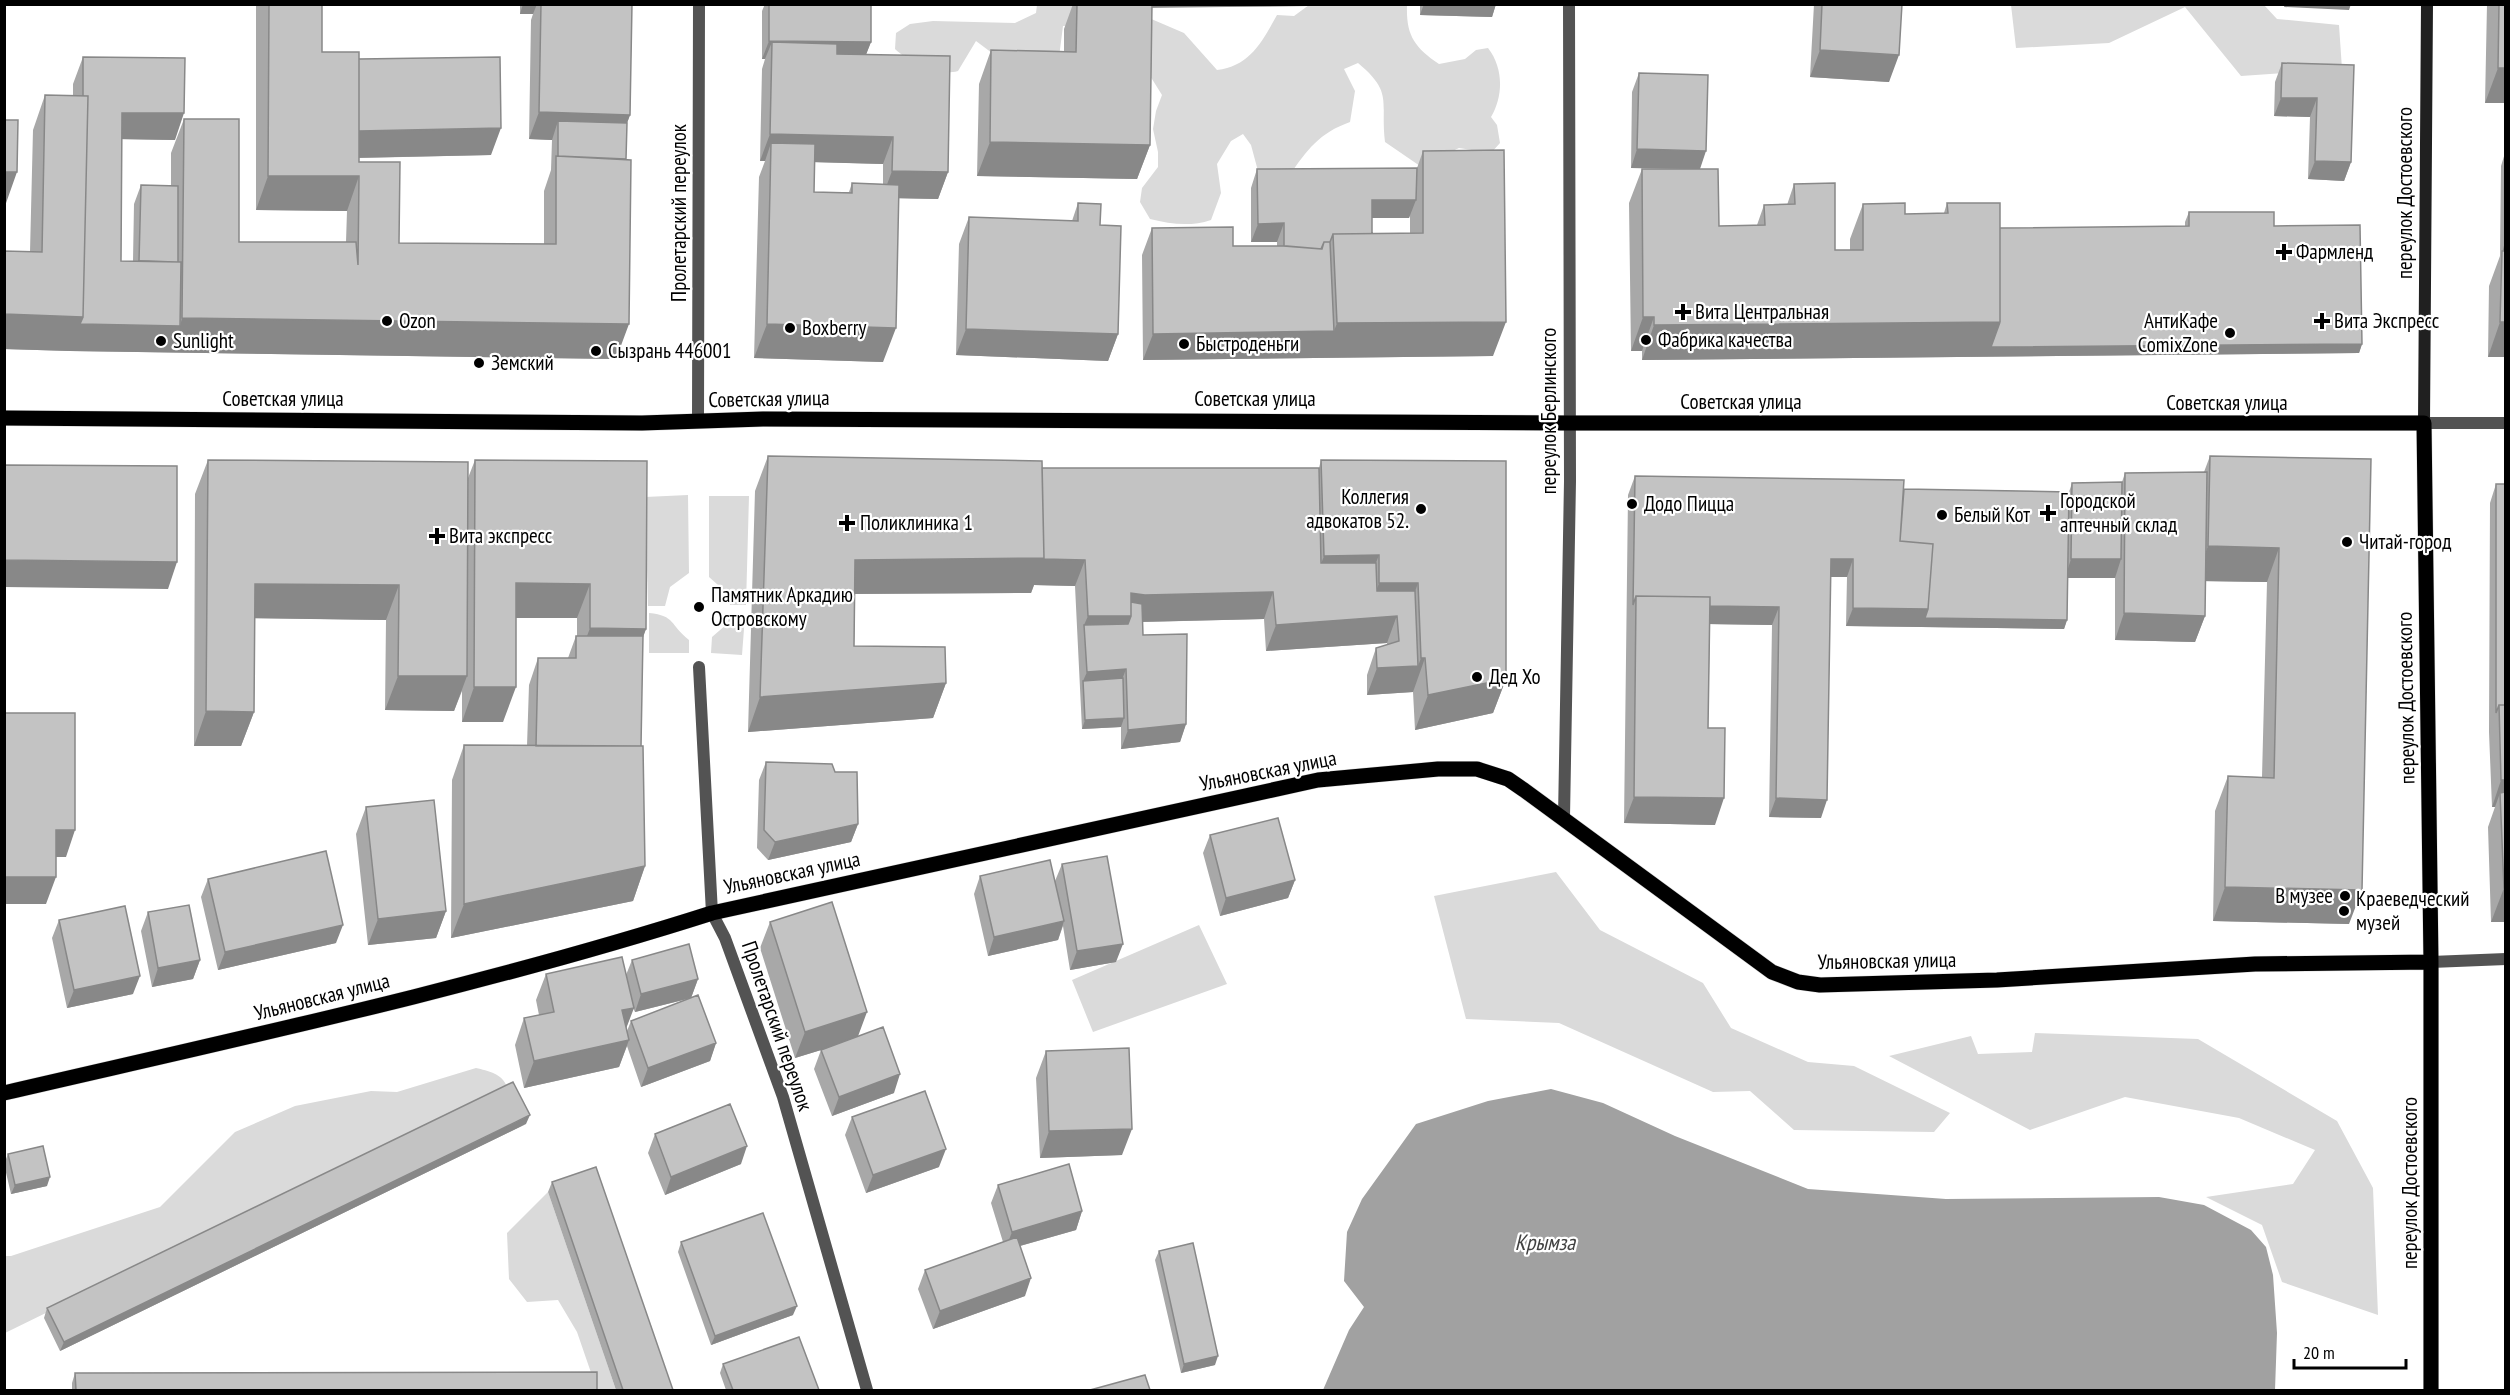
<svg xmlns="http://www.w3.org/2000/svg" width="2510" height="1395" font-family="'PT Sans Narrow',sans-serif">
  <rect width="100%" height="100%" fill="#fff"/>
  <path fill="#dadada" d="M1037 5H1134L1149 18 1184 33 1217 70C1250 66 1262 42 1277 15L1294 16 1309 5H1407C1406 35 1414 47 1439 64L1465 59 1476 50 1488 48C1503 67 1504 95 1491 117L1497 125 1500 143 1491 153 1459 148 1420 166 1385 142C1380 101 1394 93 1358 63L1344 69 1355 91 1350 122C1319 133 1307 150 1289 176L1258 171 1251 145 1243 134 1231 141 1217 164 1221 193 1211 220C1190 227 1171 224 1150 219L1140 202 1142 188 1158 167V152L1153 129 1156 111 1162 95 1147 71 1102 24 1063 26 1058 65 992 53 976 41 958 71C937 77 910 63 895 49L896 33 910 24 933 21 1015 23 1036 13Z
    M2011 5H2264L2277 19 2339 25 2342 69 2241 76 2185 7 2109 43 2016 48Z
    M688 495 689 573 670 587 665 606H648L645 497Z
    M709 496H749L746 605H730L727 593 709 577Z
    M649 613C676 616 669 624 689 640V653H649Z
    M730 615 745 616 742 655 711 653 712 637 727 624Z
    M1556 872 1600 930 1703 983 1731 1028 1808 1062 1854 1066 1950 1113 1934 1132 1794 1130 1750 1091 1713 1092 1559 1023 1466 1019 1434 896Z
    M1199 925 1227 984 1093 1032 1072 980Z
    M2035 1033 2198 1039 2337 1121 2373 1188 2378 1315 2282 1282 2262 1225 2206 1197 2293 1184 2315 1150 2239 1118 2125 1097 2030 1130 1889 1056 1971 1036 1978 1054 2032 1052Z
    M476 1068C488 1071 502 1073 507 1087L5 1333V1256H11L160 1207 235 1132 295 1106 371 1091 397 1092Z
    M548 1192 616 1390H597L577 1332 558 1300 527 1302 509 1279 507 1233Z"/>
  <path fill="#a1a1a1" d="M1551 1089 1603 1103 1675 1136 1808 1189 1946 1199 2159 1197 2204 1205 2251 1230 2266 1247 2273 1275 2277 1333 2275 1390H1323L1349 1330 1364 1307 1344 1281 1347 1232 1362 1199 1416 1124 1488 1101Z"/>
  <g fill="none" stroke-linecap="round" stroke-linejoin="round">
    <g stroke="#dbdbdb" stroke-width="16">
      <path id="primary" d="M4 418 642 423 763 419 1569 423H2424L2431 962V1390
        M4 1093C241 1038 480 987 712 913L1318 780 1438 769H1477L1508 779 1524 790 1772 972 1798 982 1820 985 1997 980 2255 964 2431 962"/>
    </g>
    <path stroke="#535353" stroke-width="12" d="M698 421 699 4
      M2424 423H2506
      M699 667 712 913 725 938 783 1097 867 1390
      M1564 817 1570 481 1569 4
      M2431 962 2506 959"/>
    <path stroke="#202020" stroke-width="12" d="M2424 423 2427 4"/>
    <use href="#primary" stroke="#000" stroke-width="15"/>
  </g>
  <path fill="#a8a8a8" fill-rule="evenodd" d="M256 4H322V52L359 59 491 155 359 158V162L399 243 544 244V191L551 170 552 140 529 139 531 20 533 14H520V4H632L630 115 627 123 616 359 70 351 4 349V251L30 252 33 130 45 95 73 96V84L83 57 175 140 122 139 121 261H133L134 204 141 185 171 186V153L184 119 239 242H346L347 211 256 210Z
    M765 4H871V42L866 54 948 172 938 199 899 198 883 362 754 358 759 177 765 161H760L762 69 765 59H762V11ZM815 162 883 164V184L852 183 849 192H814Z
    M1073 4H1308V6L1152 7 1150 145 1137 179 977 176 979 84 991 50 1064 51V29Z
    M1420 4H1496L1492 17 1420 15Z
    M1814 4H1902L1889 82 1810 77Z
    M2487 4H2505V103H2485Z
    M2282 63 2354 65 2351 162 2344 181 2308 179 2310 117 2274 116 2275 82Z
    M1639 73 1700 169 1719 226 1757 225 1764 205H1787L1794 184 1835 250H1850V239L1863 204 1905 214 1944 213 1947 203 2000 228 2185 226V222L2189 212 2274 226 2362 344 2359 353 1642 360V351H1631L1629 203 1642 169H1684L1631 168 1632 92Z
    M1423 151 1493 356 1143 360 1142 255 1152 228 1233 246H1277V242H1251V188L1257 169 1417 168ZM1410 215V234H1372V218H1409Z
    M2505 153V357H2488L2489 286 2500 256 2501 166Z
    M1078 203 1118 334 1108 361 956 355 959 244 969 217 1072 221Z
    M768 456 1042 468H1319L1321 460 1506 679 1493 713 1415 730 1413 692 1367 695V675L1376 648 1387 645V643L1266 651 1264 619 1143 622V635L1186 724 1180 742 1121 749V727L1082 729 1075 586 1034 585 1031 593 855 594 854 646 946 683 933 718 748 732 755 491Z
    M2210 456 2371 459 2349 924 2213 921 2215 811 2228 776 2262 777 2267 582 2205 581V616L2195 642 2115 640V577L2068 578 2067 620 2064 629 1846 626 1847 577H1830L1821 818 1769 817 1772 625 1710 624 1708 728 1715 825 1624 823 1628 495 1635 476 1904 489 2069 492 2072 483 2122 482 2125 473 2204 472Z
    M208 460 468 478 475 460 646 629 643 636 641 746 645 866 633 901 451 938 452 780 464 745 527 746 529 685 538 658H568L576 636H577V618H516L503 722H462V691L454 711 385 710 386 620 255 618 254 712 241 746H194L195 494Z
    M2496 484 2505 922H2491L2488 827 2495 807H2492L2489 732 2490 503Z
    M766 762 858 824 851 842 768 860 757 848 759 780Z
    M366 807 446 911 436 938 368 945 356 834Z
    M1210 835 1295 880 1288 898 1220 916 1203 853Z
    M1062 864 1116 962 1070 970 1063 926 1058 940 988 956 974 894 980 876 1055 881Z
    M208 879 336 943 218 970 201 897Z
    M148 912 200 960 193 979 152 987 141 931Z
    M59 920 133 994 67 1008 52 938Z
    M770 922 858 1036 894 1093 832 1116 814 1069 821 1050 795 1058 760 948Z
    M632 960 698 979 691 998 635 1012 633 1008 626 1028 627 1031 631 1021 716 1043 710 1061 641 1087 627 1046 619 1067 524 1088 515 1045 524 1018 539 1015 536 1000 546 974 626 975Z
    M1046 1051 1122 1155 1040 1158 1036 1078Z
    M852 1117 939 1167 866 1193 845 1135Z
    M526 1124 60 1351 44 1318 47 1308Z
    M655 1134 741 1164 665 1195 648 1153Z
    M8 1154 47 1186 11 1194 4 1164Z
    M552 1182 673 1390H616L548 1192Z
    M998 1185 1082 1211 1076 1230 1020 1246 1025 1296 933 1329 918 1289 925 1270 1003 1242 991 1203Z
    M681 1242 793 1315 711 1345 678 1252Z
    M1159 1251 1215 1365 1181 1373 1155 1260Z
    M723 1364 819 1390H726L720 1373Z
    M75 1373 597 1390H72V1383Z"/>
  <path fill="#888" d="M523 4H537L533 14H520Z
    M1138 4H1308V6L1137 8Z
    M1424 4H1496L1492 17 1420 15Z
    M2285 4H2351L2349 10 2284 7Z
    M769 41 871 42 864 60 772 42 765 59H762Z
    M1820 50 1899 55 1889 82 1810 77Z
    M2498 68H2505V103H2485Z
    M2281 98H2317L2310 117 2274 116Z
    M539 112 630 115 620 142 558 121 552 140 529 139Z
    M122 113H184L175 140 113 139Z
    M501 128 491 155 348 158 358 131Z
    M770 134 893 137 883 164 771 161V143L765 161H760Z
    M990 142 1150 145 1137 179 977 176Z
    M1637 149 1706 151 1700 169 1631 168Z
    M2315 161 2351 162 2344 181 2308 179Z
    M892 171 948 172 938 199 882 198Z
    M4 172H17L5 206H4Z
    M268 176H359L347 211 256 210Z
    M1372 200H1416L1409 218H1365Z
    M1284 223 1277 242H1251L1258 224Z
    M2505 242V258L2502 253Z
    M4 314 83 317 180 326 182 318 629 324 616 359 70 351 4 349Z
    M1643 317H1654L1642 351H1631Z
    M1506 322 1493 356 1143 360 1153 334 1334 331 1337 323Z
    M2000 322 2362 344 2359 353 1642 360 1654 325Z
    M2500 322H2505V357H2488Z
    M767 324 896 328 883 362 754 358Z
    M966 329 1118 334 1108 361 956 355Z
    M2208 546 2279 548 2267 582 2195 581Z
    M1379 555 1366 589 1311 590 1324 556Z
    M1044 558 1085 560 1075 586 1034 585 1031 593 843 594 855 560Z
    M1831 559H1853L1847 577H1824Z
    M2071 559H2121L2115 578H2065Z
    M4 560 177 562 168 589 4 587Z
    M516 583 590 584 577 618H504Z
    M1379 583H1418L1406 618H1396L1387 643 1266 651 1276 625 1367 617Z
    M255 584 399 585 386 620 242 618Z
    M1273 592 1264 619 1136 622 1121 643 1084 625 1088 616 1131 593Z
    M1636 605 1779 607 1772 625 1636 623Z
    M1853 608 1928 609 2067 620 2064 629 1846 626Z
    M2124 613 2205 616 2195 642 2115 640Z
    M590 628 646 629 634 663H577Z
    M1421 658H1425L1413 692 1367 695 1377 668 1418 666Z
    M1126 669 1119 688 1083 681 1087 672Z
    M398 676H467L454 711 385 710Z
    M1506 679 1493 713 1415 730 1428 695Z
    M946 683 933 718 748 732 760 697Z
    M474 687H516L503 722H462Z
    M206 711 254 712 241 746H194Z
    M1124 718 1121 727 1082 729 1085 720Z
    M1186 724 1180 742 1121 749 1128 730Z
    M2501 780H2505V807L2500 793 2495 807H2492Z
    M1634 797 1724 798 1715 825 1624 823Z
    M1776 798 1827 800 1821 818 1769 817Z
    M858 824 851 842 768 860 775 842Z
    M56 830H75L66 857H46Z
    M645 866 633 901 451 938 464 904Z
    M4 877H56L46 904H4Z
    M1295 880 1288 898 1220 916 1226 898Z
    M2225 887 2362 890 2349 924 2213 921Z
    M2504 888H2505V922H2491Z
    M446 911 436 938 368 945 378 919Z
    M1064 921 1058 940 988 956 994 937Z
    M343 925 336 943 218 970 225 952Z
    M1123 944 1116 962 1070 970 1077 951Z
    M200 960 193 979 152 987 158 968Z
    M140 976 133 994 67 1008 74 990Z
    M698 979 691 998 635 1012 641 994Z
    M634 1008 624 1034 622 1010Z
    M867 1012 857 1039 795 1058 805 1032Z
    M629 1040 619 1067 524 1088 534 1061Z
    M716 1043 710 1061 641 1087 648 1068Z
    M900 1074 894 1093 832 1116 839 1097Z
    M530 1115 526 1124 60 1351 64 1342Z
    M1132 1129 1122 1155 1040 1158 1049 1131Z
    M747 1146 741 1164 665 1195 671 1177Z
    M946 1149 939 1167 866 1193 873 1175Z
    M50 1177 47 1186 11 1194 15 1185Z
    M1082 1211 1076 1230 1005 1250 1012 1232Z
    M1031 1278 1025 1296 933 1329 940 1311Z
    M797 1306 793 1315 711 1345 715 1336Z
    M1218 1356 1215 1365 1181 1373 1184 1364Z"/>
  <path fill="#c3c3c3" stroke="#888" stroke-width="1.5" d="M269 4H322V52H359V162H400L399 243 556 244V156L631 160 629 324 182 318 184 119H239V242H356L358 265 359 176H268Z
    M541 4H632L630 115 539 112Z
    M769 4H871V42L769 41Z
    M1077 4H1152L1150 145 990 142 991 50 1076 52Z
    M1822 4H1902L1899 55 1820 50Z
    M2499 4H2505V68H2498Z
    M772 42 837 44V54L950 56 948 172 892 171 893 137 770 134Z
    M83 57 185 58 184 113H122L121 261 181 262 180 326 80 324 83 317 88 96H83Z
    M500 57 501 128 359 131V59Z
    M2282 63 2354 65 2351 162 2315 161 2317 98H2281Z
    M1639 73 1708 75 1706 151 1637 149Z
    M45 95 88 96 83 317 4 314V251L42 252Z
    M4 120H18L17 172H4Z
    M558 121 627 123 626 159 558 156Z
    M771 143 815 144 814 192 852 193V183L899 185 896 328 767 324Z
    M1504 150 1506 322 1337 323 1333 234 1423 233V151Z
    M1417 168 1416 200H1372V234H1333L1330 242H1324L1321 249 1284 246V223L1258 224 1257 169Z
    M1642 169H1718L1719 226 1765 225 1764 205 1795 204 1794 184 1835 183V250H1863V204L1905 203V214L1948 213 1947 203H2000V322L1654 325V317H1643Z
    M141 185 178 186V262L139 261Z
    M1078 203 1101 204 1100 225 1121 226 1118 334 966 329 969 217 1078 221Z
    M2189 212H2274V226L2360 225 2362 344 1991 347 2000 322V228L2189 226Z
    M1233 227V246H1287L1322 249 1324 242H1330L1334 331 1153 334 1152 228Z
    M2502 251H2505V322H2500Z
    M768 456 1042 461 1044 558 855 560 854 646 945 647 946 683 760 697Z
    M2210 456 2371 459 2362 890 2225 887 2228 776 2274 778 2279 548 2208 546Z
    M208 460 468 462 467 676H398L399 585 255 584 254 712 206 711Z
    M475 460 647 461 646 629 590 628V584L516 583V687H474Z
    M1321 460 1506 461V679L1428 695 1425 658H1421L1418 583H1379V555L1324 556Z
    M4 465 177 466V562L4 560Z
    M1042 468H1319L1321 563H1376L1377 591H1415L1418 666 1377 668 1376 648 1399 641 1397 616 1276 625 1273 592 1145 595 1131 593V616H1088L1085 560 1044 559Z
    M2207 472 2205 616 2124 613 2125 473Z
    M1635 476 1904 480 1900 541 1933 544 1928 609 1853 608V559H1831L1827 800 1776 798 1779 607 1710 606V597L1636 596 1633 605Z
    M2122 482 2121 559H2071L2072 483Z
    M2496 484H2505V705H2499L2496 713Z
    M1904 489 2069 492 2067 620 1925 618 1928 609 1933 544 1900 541Z
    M1636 596 1710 597 1708 728H1725L1724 798 1634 797Z
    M1131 602 1142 604 1143 635 1187 634 1186 724 1128 730 1126 669 1087 672 1084 625 1128 624 1131 616Z
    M576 636H643L641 746H536L538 658H576Z
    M1123 678 1124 718 1085 720 1083 681Z
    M2499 705H2505V780H2501Z
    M4 713H75V830H56V877H4Z
    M464 745 643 746 645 866 464 904Z
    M766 762 832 764 835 772H857L858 824 775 842 764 830Z
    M2505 792V888H2504L2500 793Z
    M434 800 446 911 378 919 366 807Z
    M1278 818 1295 880 1226 898 1210 835Z
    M326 851 343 925 225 952 208 879Z
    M1107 856 1123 944 1077 951 1062 864Z
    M1050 860 1064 921 994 937 980 876Z
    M832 902 867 1012 805 1032 770 922Z
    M189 905 200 960 158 968 148 912Z
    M125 906 140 976 74 990 59 920Z
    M689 944 698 979 641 994 632 960Z
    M622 957 634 1008 622 1010 629 1040 534 1061 524 1018 554 1012 546 974Z
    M698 995 716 1043 648 1068 631 1021Z
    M883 1027 900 1074 839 1097 821 1050Z
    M1129 1048 1132 1129 1049 1131 1046 1051Z
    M513 1082 530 1115 64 1342 47 1308Z
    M925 1091 946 1149 873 1175 852 1117Z
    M730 1104 747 1146 671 1177 655 1134Z
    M43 1146 50 1177 15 1185 8 1154Z
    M1069 1164 1082 1211 1012 1232 998 1185Z
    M596 1167 673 1390H623L552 1182Z
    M763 1213 797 1306 715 1336 681 1242Z
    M1017 1237 1031 1278 940 1311 925 1270Z
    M1193 1243 1218 1356 1184 1364 1159 1251Z
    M799 1337 819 1390H733L723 1364Z
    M597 1372V1390H76L75 1373Z
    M1145 1375 1150 1390H1090Z"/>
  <g fill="#000" stroke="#fff" stroke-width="2">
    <path d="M2281 243h6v6h6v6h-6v6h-6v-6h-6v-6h6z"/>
    <path d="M1680 303h6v6h6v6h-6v6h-6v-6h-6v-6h6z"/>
    <circle cx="387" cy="321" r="6"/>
    <path d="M2319 312h6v6h6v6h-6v6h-6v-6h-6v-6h6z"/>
    <circle cx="790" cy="328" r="6"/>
    <circle cx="2230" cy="333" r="6"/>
    <circle cx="1646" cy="340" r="6"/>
    <circle cx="161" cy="341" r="6"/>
    <circle cx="1184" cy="344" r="6"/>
    <circle cx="596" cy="351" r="6"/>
    <circle cx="479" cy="363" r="6"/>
    <circle cx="1632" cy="504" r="6"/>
    <circle cx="1421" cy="509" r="6"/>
    <path d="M2045 504h6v6h6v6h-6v6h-6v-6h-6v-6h6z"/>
    <circle cx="1942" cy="515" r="6"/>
    <path d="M844 514h6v6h6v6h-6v6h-6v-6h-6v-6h6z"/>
    <path d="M434 527h6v6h6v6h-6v6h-6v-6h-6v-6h6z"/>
    <circle cx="2347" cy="542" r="6"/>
    <circle cx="699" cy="607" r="6"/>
    <circle cx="1477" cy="677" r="6"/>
    <circle cx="2345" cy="896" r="6"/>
    <circle cx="2344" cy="911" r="6"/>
  </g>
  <g text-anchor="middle" stroke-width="4.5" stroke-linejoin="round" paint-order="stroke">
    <g font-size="21" fill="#000" stroke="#fff">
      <text transform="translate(2405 193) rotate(-90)" y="7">переулок Достоевского</text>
      <text transform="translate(679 213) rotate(-90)" y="7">Пролетарский переулок</text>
      <text x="283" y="406">Советская улица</text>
      <text transform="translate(769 399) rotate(-1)" y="7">Советская улица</text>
      <text x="1255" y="406">Советская улица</text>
      <text x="1741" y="409">Советская улица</text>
      <text x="2227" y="410">Советская улица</text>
      <text transform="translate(1549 411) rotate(-90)" y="7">переулок Берлинского</text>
      <text transform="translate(2406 698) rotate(-91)" y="7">переулок Достоевского</text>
      <text transform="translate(1268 771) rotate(-11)" y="7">Ульяновская улица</text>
      <text transform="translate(792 873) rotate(-12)" y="7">Ульяновская улица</text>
      <text transform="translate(1887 961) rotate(-1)" y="7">Ульяновская улица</text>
      <text transform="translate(322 997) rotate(-14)" y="7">Ульяновская улица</text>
      <text transform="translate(777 1026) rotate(71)" y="7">Пролетарский переулок</text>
      <text transform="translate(2410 1183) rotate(-90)" y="7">переулок Достоевского</text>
    </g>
    <g font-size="21" fill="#000" stroke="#fff" text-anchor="start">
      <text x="2296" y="259">Фармленд</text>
      <text x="1695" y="319">Вита Центральная</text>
      <text x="399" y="328">Ozon</text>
      <text x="2218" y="328" text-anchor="end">АнтиКафе<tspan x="2218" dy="24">ComixZone</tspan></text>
      <text x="2334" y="328">Вита Экспресс</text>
      <text x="802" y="335">Boxberry</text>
      <text x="1658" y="347">Фабрика качества</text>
      <text x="173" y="348">Sunlight</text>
      <text x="1196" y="351">Быстроденьги</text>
      <text x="608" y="358">Сызрань 446001</text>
      <text x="491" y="370">Земский</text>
      <text x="1409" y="504" text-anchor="end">Коллегия<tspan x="1409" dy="24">адвокатов 52.</tspan></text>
      <text x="2060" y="508">Городской<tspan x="2060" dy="24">аптечный склад</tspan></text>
      <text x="1644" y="511">Додо Пицца</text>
      <text x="1954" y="522">Белый Кот</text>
      <text x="860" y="530">Поликлиника 1</text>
      <text x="449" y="543">Вита экспресс</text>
      <text x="2359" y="549">Читай-город</text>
      <text x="711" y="602">Памятник Аркадию<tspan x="711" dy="24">Островскому</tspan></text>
      <text x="1489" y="684">Дед Хо</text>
      <text x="2333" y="903" text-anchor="end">В музее</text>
      <text x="2356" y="906">Краеведческий<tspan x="2356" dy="24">музей</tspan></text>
    </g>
    <g font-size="22" font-style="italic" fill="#424242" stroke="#fff">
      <text x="1545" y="1250">Крымза</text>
    </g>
  </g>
  <rect width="2510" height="1395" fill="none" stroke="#000000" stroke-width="12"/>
  <path d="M2294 1359v9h112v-9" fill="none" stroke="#000000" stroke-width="3"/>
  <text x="2303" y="1359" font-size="18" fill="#000000" stroke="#ffffff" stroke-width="4.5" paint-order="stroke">20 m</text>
</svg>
